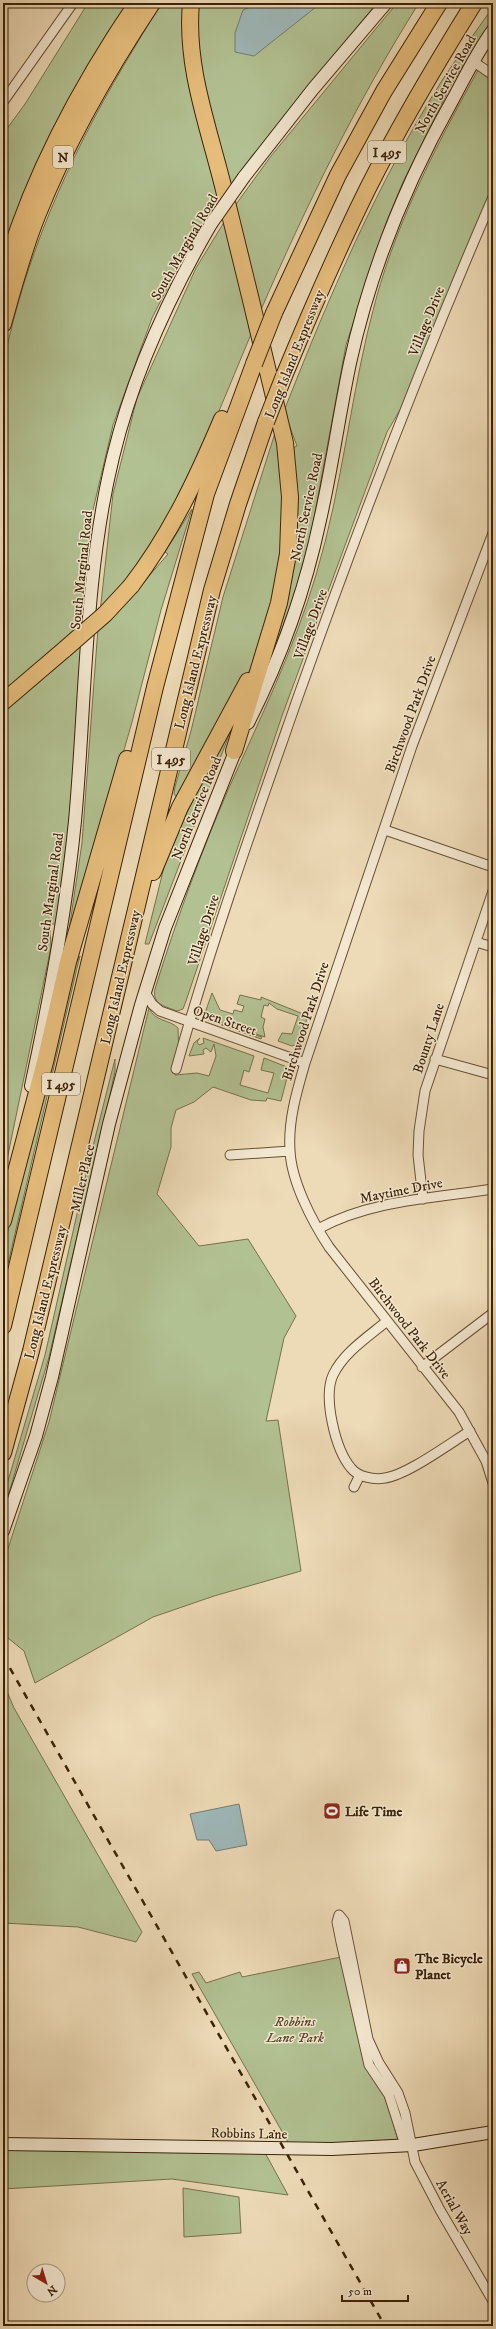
<svg xmlns="http://www.w3.org/2000/svg" width="496" height="2329" font-family="'IM FELL DW Pica',serif">
  <rect width="100%" height="100%" fill="#eddab6"/>
  <filter id="stains"><feTurbulence type="fractalNoise" baseFrequency=".005" numOctaves="4"/><feColorMatrix values="0 0 0 0 .2 0 0 0 0 .09 0 0 0 0 .02 0 0 0 .5 -.17"/></filter>
  <radialGradient id="worn" r=".72"><stop offset=".6" stop-color="#630" stop-opacity="0"/><stop offset="1" stop-color="#630" stop-opacity=".3"/></radialGradient>
  <path fill="#b2c192" stroke="#76724c" d="M88 3H130L3 256V134L25 104Z
    M163 3H186L221 199 189 246 152 318 113 425 92 514 83 627 3 695V366C24 258 69 158 124 65 137 44 148 23 163 3Z
    M197 3H377L228 188 199 75Z
    M397 3H419C357 101 306 206 260 312L234 207 271 156Z
    M493 7V18L451 85 403 182 386 223 346 345 312 529 301 576 276 645 273 643C279 619 288 596 292 572 299 530 297 489 293 448L297 446 284 411C328 299 378 181 443 79 459 55 476 31 493 7Z
    M481 65 485 76 493 80V197L414 386 387 432 283 713 186 1001 183 1009 177 1011C165 1006 152 1005 155 989 176 921 200 855 228 790 260 719 294 649 316 575 343 486 351 389 376 299 399 216 439 140 481 65Z
    M226 219 254 327 192 476 131 580 100 612 113 494 137 398 196 268Z
    M275 433 286 476 281 575 251 668 177 798 174 794 175 787 191 731 223 597Z
    M192 509 161 610 132 722 65 957 82 843 98 628 130 598 168 554 165 552Z
    M84 641 66 858 56 924H50L51 947 3 1179V933L8 859 3 778V712Z
    M231 730 149 944H145L168 851 199 788Z
    M80 956 77 968 3 1285V1254L19 1180 74 967Z
    M212 993 220 1010 233 1014 234 1010 242 1012 244 1006 237 1004 240 995 261 1000V997L308 1016 298 1044 292 1046 278 1041 282 1033 292 1034 298 1016 277 1009 269 1003 268 1006 264 1005 261 1017 265 1019 263 1027 265 1037 207 1018 205 1013Z
    M149 1008C155 1022 169 1019 178 1028L179 1057 175 1075 197 1073 209 1076 216 1056 214 1044 211 1052 206 1048 203 1050 204 1054 189 1056 194 1043 200 1038 197 1042 199 1045 204 1043 203 1038 254 1056 249 1072 244 1070 240 1085 268 1093 274 1073 261 1070 264 1058 287 1067 289 1070 281 1101 267 1098 266 1101 251 1100 213 1087 194 1102 176 1110 171 1128V1147L157 1194 199 1246 248 1239 296 1316 284 1338 266 1421 278 1420 301 1571 214 1596 153 1617 35 1683 24 1651 3 1634V1564L49 1422Z
    M208 1020 262 1037 261 1039Z
    M115 1059V1071L111 1090 49 1357 3 1513V1498L45 1355 87 1170Z
    M3 1682 14 1708 142 1932 136 1942 78 1927 3 1923Z
    M341 1957 365 2065 387 2099 399 2145 292 2149 192 1974 199 1972 206 1983 240 1972 242 1977Z
    M3 2144 263 2149 288 2195 172 2179 3 2189Z
    M183 2188 239 2197 241 2233 184 2237Z"/>
  <path fill="#9eb8b9" stroke="#767c71" d="M260 3H321L254 56 235 52V33L243 10Z
    M239 1804 247 1845 216 1851 209 1840H197L190 1814Z"/>
  <g fill="none" stroke-linecap="round" stroke-linejoin="round">
    <g stroke="#685032" stroke-width="11">
      <path id="street" d="M474 62 493 75
        M3 102 73 3
        M493 533 412 746 305 1063C297 1091 288 1120 290 1150 291 1181 312 1221 329 1247L459 1412 486 1461 493 1483
        M385 830 493 867
        M476 942 493 947
        M145 992 152 1004 160 1011 305 1063
        M435 1059 493 1075
        M176 1069C211 943 255 820 298 697 358 528 422 361 493 197
        M230 1155 290 1151
        M423 1199 418 1155 419 1131 425 1091 493 891
        M318 1229C370 1200 435 1198 493 1189
        M387 1321C368 1337 344 1352 333 1375 323 1397 335 1449 351 1468 358 1477 374 1480 385 1478 407 1475 449 1444 470 1431
        M422 1367 493 1313
        M354 1487 360 1475
        M339 1915 344 1921 368 2039 379 2063 398 2093 405 2113 415 2162 440 2210 493 2301
        M339 1915 337 1922 341 1942 369 2065 389 2095 405 2145"/>
    </g>
    <g stroke="#3b2206" stroke-width="14">
      <path id="secondary" d="M244 177 313 89 386 3
        M248 723C281 658 305 591 320 520 332 468 339 415 350 363 370 271 406 183 452 101 465 77 477 52 493 30
        M31 1086C50 998 66 911 75 821 86 701 84 576 113 457 133 374 168 298 211 224
        M3 1531 36 1436 52 1377 109 1124 141 1005 165 928 238 744
        M3 2144 332 2149 413 2145 493 2132"/>
    </g>
    <g stroke="#3b2206" stroke-width="18">
      <path id="highway" d="M191 3C185 67 209 128 224 190 245 274 265 359 285 443L290 497 288 554 279 603 234 751
        M3 278C30 179 80 87 137 3
        M274 313 338 175 384 91 439 3
        M3 324C13 288 23 251 37 216 67 140 107 71 152 3
        M284 376C310 313 337 251 367 190 399 126 436 64 474 3
        M131 586C171 534 197 478 222 419
        M3 702 65 649
        M153 872 180 807 248 681
        M3 1221 45 1062 68 962 127 759
        M3 1326 155 687 206 494 254 364
        M3 1453 31 1351 212 590 238 504 266 422"/>
    </g>
    <use href="#street" stroke="#f3e7d0" stroke-width="9"/>
    <use href="#secondary" stroke="#f3e7d0" stroke-width="12"/>
    <use href="#highway" stroke="#e6bd7b" stroke-width="16"/>
    <path stroke="#3b2206" stroke-width="2.5" stroke-dasharray="7 7" stroke-linecap="butt" d="M3 1656 385 2326"/>
    <g stroke="#3b2206" stroke-width="14" stroke-linecap="butt">
      <path id="secondary-bridge" d="M211 224 244 177"/>
    </g>
    <g stroke="#3b2206" stroke-width="18" stroke-linecap="butt">
      <path id="highway-bridge" d="M254 364 274 313
        M266 422 284 376
        M65 649 105 614 131 586"/>
    </g>
    <use href="#secondary-bridge" stroke="#f3e7d0" stroke-width="12"/>
    <use href="#highway-bridge" stroke="#e6bd7b" stroke-width="16"/>
  </g>
  <defs>
    <g id="stadium-square" transform="scale(0.9)"><rect x="-9" y="-9" width="18" height="18" rx="4" fill="#8f2418" stroke="#f3e7d0"/><path d="M0-5a6.5 5 0 1 0 0 10a6.5 5 0 1 0 0-10ZM-3.5-1.8h7v3.6h-7Z" fill="#fff"/></g>
    <g id="shop-square" transform="scale(0.9)"><rect x="-9" y="-9" width="18" height="18" rx="4" fill="#8f2418" stroke="#f3e7d0"/><path d="M-5-2.5h2.3a2.7 3.5 0 0 1 5.4 0H5L5.5 6h-11ZM-1.5-2.5h3a1.5 2.3 0 0 0-3 0Z" fill="#fff"/></g>
  </defs>
  <g fill-rule="evenodd">
    <use href="#stadium-square" x="332" y="1811"/>
    <use href="#shop-square" x="402" y="1966"/>
  </g>
  <g text-anchor="middle" stroke-width="3" stroke-linejoin="round" paint-order="stroke">
    <g fill="#f3e7d0" stroke="#725d43" stroke-width="1">
      <rect x="368" y="141" width="38" height="22" rx="3"/>
      <rect x="53" y="146" width="20" height="22" rx="3"/>
      <rect x="152" y="748" width="38" height="22" rx="3"/>
      <rect x="42" y="1073" width="38" height="22" rx="3"/>
    </g>
    <g font-size="13" font-weight="bold" fill="#3b2206">
      <text x="387" y="157">I 495</text>
      <text x="63" y="162">N</text>
      <text x="171" y="764">I 495</text>
      <text x="61" y="1089">I 495</text>
    </g>
    <g font-size="14" fill="#3b2206" stroke="#f3e7d0">
      <text transform="translate(445 84) rotate(-61)" y="5">North Service Road</text>
      <text transform="translate(184 247) rotate(-60)" y="5">South Marginal Road</text>
      <text transform="translate(426 321) rotate(-68)" y="5">Village Drive</text>
      <text transform="translate(294 354) rotate(-68)" y="5">Long Island Expressway</text>
      <text transform="translate(306 507) rotate(-78)" y="5">North Service Road</text>
      <text transform="translate(81 570) rotate(-84)" y="5">South Marginal Road</text>
      <text transform="translate(310 624) rotate(-70)" y="5">Village Drive</text>
      <text transform="translate(195 662) rotate(-76)" y="5">Long Island Expressway</text>
      <text transform="translate(410 714) rotate(-70)" y="5">Birchwood Park Drive</text>
      <text transform="translate(196 808) rotate(-68)" y="5">North Service Road</text>
      <text transform="translate(50 892) rotate(-82)" y="5">South Marginal Road</text>
      <text transform="translate(203 930) rotate(-72)" y="5">Village Drive</text>
      <text transform="translate(120 977) rotate(-77)" y="5">Long Island Expressway</text>
      <text transform="translate(225 1020) rotate(19)" y="5">Open Street</text>
      <text transform="translate(305 1021) rotate(-72)" y="5">Birchwood Park Drive</text>
      <text transform="translate(428 1038) rotate(-72)" y="5">Bounty Lane</text>
      <text transform="translate(82 1178) rotate(-77)" y="5">Miller Place</text>
      <text transform="translate(401 1190) rotate(-11)" y="5">Maytime Drive</text>
      <text transform="translate(45 1292) rotate(-76)" y="5">Long Island Expressway</text>
      <text transform="translate(410 1328) rotate(52)" y="5">Birchwood Park Drive</text>
      <text transform="translate(249 2133) rotate(1)" y="5">Robbins Lane</text>
      <text transform="translate(455 2207) rotate(61)" y="5">Aerial Way</text>
    </g>
    <g font-size="14" font-weight="bold" fill="#3b2206" stroke="#f3e7d0" text-anchor="start">
      <text x="345" y="1816">Life Time</text>
      <text x="415" y="1963">The Bicycle<tspan x="415" dy="16">Planet</tspan></text>
    </g>
    <g font-size="14" font-style="italic" fill="#594a29" stroke="#f3e7d0">
      <text x="295" y="2026">Robbins<tspan x="295" dy="16">Lane Park</tspan></text>
    </g>
  </g>
  <rect width="496" height="2329" fill="none" stroke="#eddab6" stroke-width="16"/>
  <rect x="4" y="4" width="488" height="2321" fill="none" stroke="#3b2206" stroke-width="2"/>
  <rect x="8" y="8" width="480" height="2313" fill="none" stroke="#3b2206"/>
  <g transform="translate(46 2283) rotate(142)"><circle r="19" fill="#f3e7d0" stroke="#a9987f"/>
  <path d="M0-3L7 15L0 10L-7 15Z" fill="#8f2418"/>
  <text y="-6" font-size="11" font-weight="bold" text-anchor="middle" fill="#3b2206">N</text>
  </g>
  <path d="M342 2295v6h66v-6" fill="none" stroke="#3b2206" stroke-width="2"/>
  <text x="348" y="2295" font-size="12" fill="#3b2206" stroke="#f3e7d0" stroke-width="3" paint-order="stroke">50 m</text>
  <rect width="100%" height="100%" filter="url(#stains)"/>
  <rect width="100%" height="100%" fill="url(#worn)"/>
</svg>
